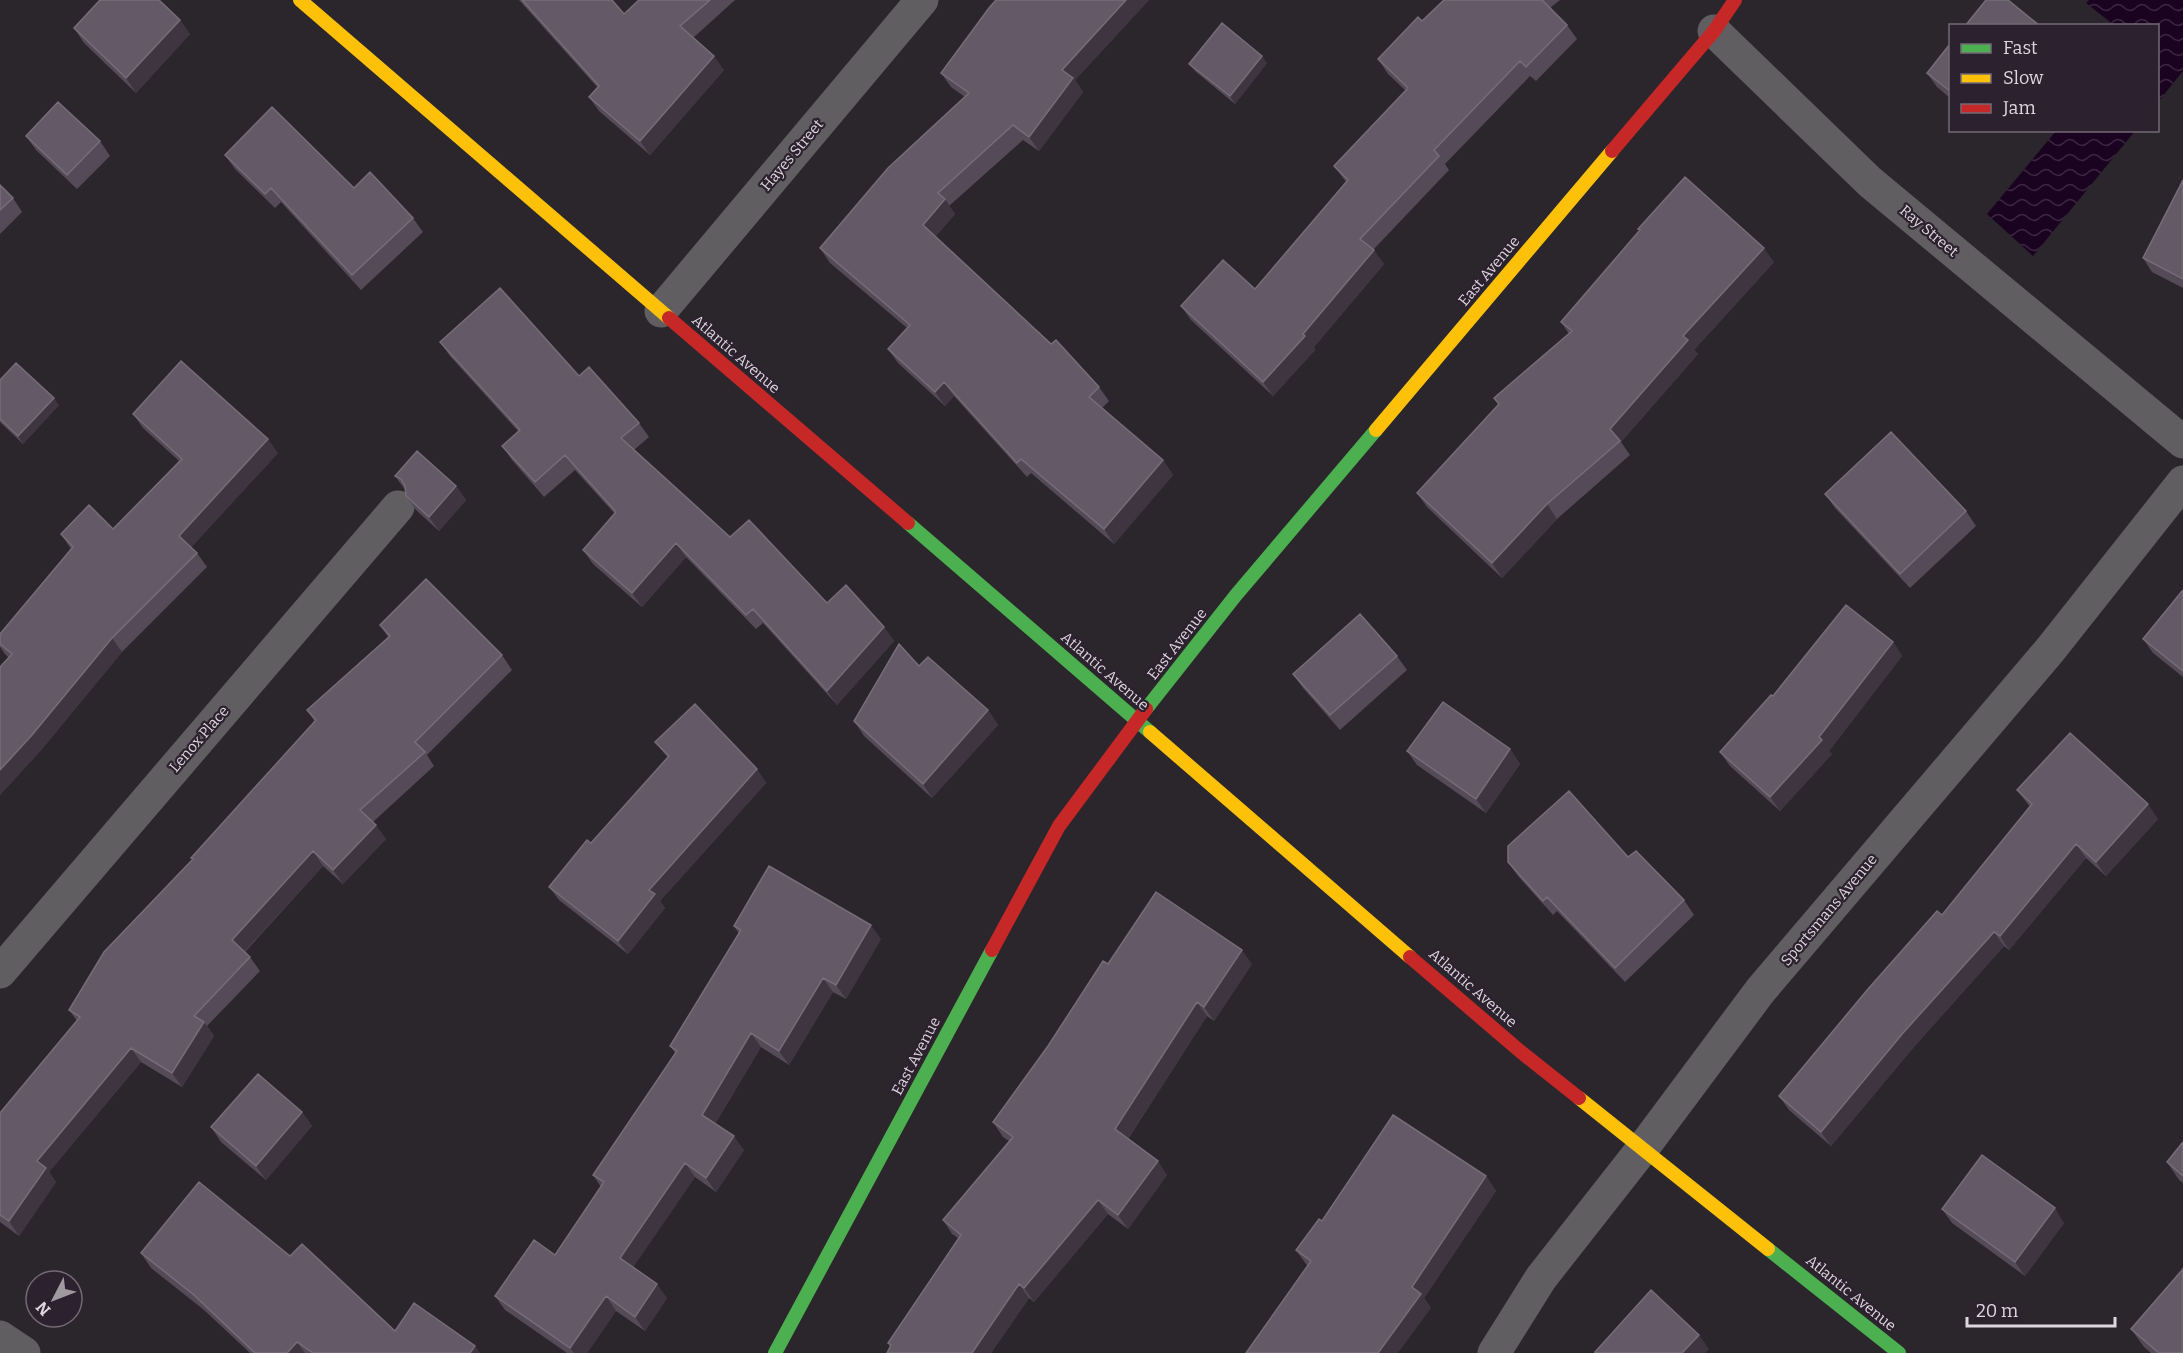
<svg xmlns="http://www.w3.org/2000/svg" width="2183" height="1353" font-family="Bitter,serif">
  <defs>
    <pattern id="water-waves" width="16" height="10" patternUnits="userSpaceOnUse" patternTransform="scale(1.5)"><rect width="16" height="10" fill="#1a0320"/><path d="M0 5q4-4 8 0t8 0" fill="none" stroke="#3b2740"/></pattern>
  </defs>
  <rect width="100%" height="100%" fill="#2b252c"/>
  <path fill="url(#water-waves)" d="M2089 0H2183V71L2158 102V26L2114 25 2086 3Z
    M2056 131H2135L2033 256 1987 214Z"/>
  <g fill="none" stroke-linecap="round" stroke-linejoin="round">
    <path stroke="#615e62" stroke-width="33" d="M1714 31 1870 182 2183 442
      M661 311 922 0
      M0 972 398 507
      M0 1337 24 1353
      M1494 1353 1541 1278 1643 1148 1760 991 2050 650 2183 482"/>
    <path stroke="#4caf50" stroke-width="14" d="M908 523 1150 732
      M1146 709 1236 595 1376 430
      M1768 1249 1899 1353
      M775 1353 992 950"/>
    <path stroke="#ffc107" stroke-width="14" d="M300 0 669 318
      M1376 430 1612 151
      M1150 732 1410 957
      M1579 1098 1768 1249"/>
    <path stroke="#c62828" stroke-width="14" d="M1612 151 1714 31 1735 0
      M669 318 908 523
      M992 950 1059 826 1146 709
      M1410 957 1521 1052 1579 1098"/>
  </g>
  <path fill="#554b58" d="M519 0H612L624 14 639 0H735L693 38 724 70 650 155 599 111 589 97 598 88Z
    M996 0H1149L1075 80 1083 92 1039 151 1023 140 949 206 955 214 935 237 1099 387 1109 401 1102 408 1163 460 1173 475 1114 544 1031 473 1027 477 954 396 945 406 898 363 888 349 907 328 830 263 820 248 965 97 951 87 941 73Z
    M1444 0H1560L1550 8 1567 25 1577 39 1536 81 1530 76 1445 164 1449 170 1373 250 1384 264 1314 347 1315 350 1273 396 1191 320 1181 306 1255 289 1346 182 1334 166 1406 91 1388 74 1378 59 1422 21Z
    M180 20 190 34 136 93 84 43 74 28Z
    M1950 44V98L1937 87 1927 73Z
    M1267 63 1235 104 1195 71 1189 64Z
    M26 136 100 141 110 156 77 189 36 150Z
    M225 155 354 188 413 218 423 232 361 290 281 202 275 208 235 169Z
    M2183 180V288L2152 272 2143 258Z
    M0 185 13 198 22 212 0 234Z
    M1774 262 1694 350 1698 354 1621 442 1630 455 1557 519 1502 578 1427 507 1417 493 1499 405 1494 398 1569 334 1561 322Z
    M440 342 579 376 639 423 649 437 634 450 730 537 827 603 884 627 894 641 837 705 763 623 756 629 686 557 642 607 593 564 583 550 615 514 575 470 544 497 512 460 502 446 518 431 450 356Z
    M0 380 59 405 23 444 0 422Z
    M133 414 278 453 191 547 197 553 207 567 122 652 42 749 0 795V667L9 658 5 654 0 647V634L71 549 61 534 113 529 179 461 143 428Z
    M395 476 456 486 466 500 439 531 416 510 406 496V491Z
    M1825 494 1966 511 1976 526 1910 588 1835 508Z
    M2183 590V677L2153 653 2143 639Z
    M380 625 502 655 512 670 427 755 434 766 373 822 386 839 343 884 323 866 245 952 250 957 260 971 207 1026 214 1036 182 1087 141 1062 49 1172 56 1182 19 1236 0 1222V1113L77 1021 69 1010 192 860 315 722 307 710 388 637Z
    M1893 642 1902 656 1829 751 1832 754 1780 811 1730 766 1720 752 1773 696Z
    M1397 656 1407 670 1340 730 1303 688 1293 674Z
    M919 666 988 710 998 725 932 798 864 736 854 721Z
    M655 742 757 769 766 783 660 901 665 908 628 954 559 900 549 887 591 843 668 758Z
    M1510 749 1520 764 1486 813 1417 765 1407 751Z
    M2017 790 2158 819 2106 876 2086 858 2009 950 2004 946 1913 1048 1831 1146 1789 1110 1779 1096 1942 915 2030 807Z
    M1628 857 1684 900 1694 915 1625 982 1557 911 1553 915 1518 876 1508 862Z
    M734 926 881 939 846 999 833 992 789 1065 761 1047 715 1124 744 1150 716 1192 695 1177 633 1267 667 1298 645 1331 616 1311 587 1353H567L505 1310 495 1296 555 1255 601 1187 593 1175 675 1053 670 1046 739 934Z
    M1108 964H1252L1214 1021 1207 1016 1128 1139 1167 1175 1128 1229 1108 1214 1034 1302 1029 1298 991 1353H887L890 1347 888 1343 958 1238 952 1234 943 1220 1009 1141 1003 1137 993 1122Z
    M302 1112 312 1126 266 1180 221 1142 211 1127Z
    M2183 1142V1183L2179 1180 2167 1162Z
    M1486 1176 1496 1191 1424 1298 1431 1308 1308 1266 1306 1264 1296 1250Z
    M1942 1209 2064 1223 2025 1276 1952 1223Z
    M141 1253 290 1256 395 1331 480 1353H250L204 1310 151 1268Z
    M2131 1329 2183 1353H2151L2144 1347Z"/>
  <path fill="#3e3540" d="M1126 0H1149L1075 80 1083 92 1039 151 1029 137 1062 70Z
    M180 20 190 34 136 93 126 78Z
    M714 56 724 70 650 155 640 141Z
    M1262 56 1267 63 1235 104 1230 96Z
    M945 199 955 214 933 239 923 225Z
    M1764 248 1774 262 1694 350 1698 354 1621 442 1610 429 1683 336Z
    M1374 250 1384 264 1314 347 1315 350 1273 396 1263 382Z
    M944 382 954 396 945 406 935 392Z
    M54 398 59 405 23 444 18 436Z
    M268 439 278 453 189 550 179 536Z
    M1163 460 1173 475 1114 544 1104 529Z
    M456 486 466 500 439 531 429 517Z
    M1547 504 1557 519 1502 578 1492 563Z
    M676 543 686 557 642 607 632 593Z
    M884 627 894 641 837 705 827 691Z
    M112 638 122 652 42 749 0 795V770Z
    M1893 642 1902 656 1829 751 1832 754 1780 811 1770 797 1819 737Z
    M988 710 998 725 932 798 923 784Z
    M1510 749 1520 764 1486 813 1476 799Z
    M757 769 766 783 660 901 665 908 628 954 618 941 649 890Z
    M2148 804 2158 819 2106 876 2096 862Z
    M376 825 386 839 343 884 333 870Z
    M2076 844 2086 858 2009 950 2000 936Z
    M313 851 323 866 242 954 232 940Z
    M871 925 881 939 846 999 836 985Z
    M1994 932 2004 946 1913 1048 1831 1146 1821 1132 1903 1033Z
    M1242 950 1252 964 1214 1021 1204 1007Z
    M823 978 833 992 789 1065 779 1051Z
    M1197 1002 1207 1016 1125 1143 1115 1129Z
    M204 1022 214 1036 182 1087 172 1073Z
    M751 1033 761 1047 712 1129 702 1115Z
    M131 1048 141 1062 49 1172 56 1182 19 1236 9 1221 37 1161Z
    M302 1112 312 1126 266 1180 256 1166Z
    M734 1136 744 1150 716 1192 706 1178Z
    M1158 1161 1167 1175 1128 1229 1118 1215Z
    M685 1163 695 1177 630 1272 620 1258Z
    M1486 1176 1496 1191 1424 1298 1431 1308 1398 1353H1378L1412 1287Z
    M1098 1200 1108 1214 1034 1302 1024 1288Z
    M2055 1208 2064 1223 2025 1276 2015 1262Z
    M657 1284 667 1298 645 1331 635 1317Z
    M1019 1284 1029 1298 991 1353H972Z
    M606 1296 616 1311 587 1353H574L570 1348Z
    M1699 1335 1709 1349 1705 1353H1682Z
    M297 1342 305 1353H287Z
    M475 1346 480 1353H470Z"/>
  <path fill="#645a67" stroke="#776d7a" stroke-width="1.5" d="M100 0H159L180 20 126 78 74 28Z
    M522 0H612L624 14 639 0H710L680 26 714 56 640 141 589 97 599 86Z
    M996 0H1126L1062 70 1073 78 1029 137 1013 125 938 193 945 199 923 225 1051 344 1056 340 1099 387 1089 397 1163 460 1104 529 1021 459 1017 463 944 382 935 392 888 349 910 325 820 248 888 168 969 93 941 73 989 8Z
    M1444 0H1542L1567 25 1526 67 1520 61 1434 150 1439 156 1360 239 1374 250 1303 334 1305 336 1263 382 1181 306 1223 260 1255 289 1348 180 1334 166 1408 88 1378 59 1418 17 1422 21Z
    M1986 0H2008L2040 26H1965Z
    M1222 23 1262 56 1230 96 1189 64Z
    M1950 44V91L1927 73Z
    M58 102 100 141 67 175 26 136Z
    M272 107 354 188 370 172 413 218 352 275 271 188 265 194 225 155Z
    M1685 177 1764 248 1683 336 1688 340 1610 429 1620 441 1547 504 1492 563 1417 493 1499 404 1494 398 1572 331 1561 322 1640 230 1638 229Z
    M2183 180V279L2143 258Z
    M0 185 13 198 0 210Z
    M500 288 579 376 589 367 639 423 621 438 730 537 749 520 827 603 846 585 884 627 827 691 753 609 746 615 676 543 632 593 583 550 616 512 565 455 535 482 502 446 520 430 440 342Z
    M181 361 268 439 179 536 197 553 112 638 32 735 0 770V667L12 654 0 644V634L73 547 61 534 89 505 113 529 182 459 133 414Z
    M16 363 54 398 18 436 0 419V380Z
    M1891 432 1966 511 1900 574 1825 494Z
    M417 451 456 486 429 517 406 496 405 486 401 479 395 476Z
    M426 579 502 655 415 742 425 752 360 810 376 825 333 870 313 851 232 940 250 957 194 1016 204 1022 172 1073 131 1048 37 1161 46 1168 9 1221 0 1215V1113L80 1017 69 1010 104 952 193 859 191 858 316 720 307 710 390 636 380 625Z
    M2183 590V671L2143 639Z
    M1846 605 1893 642 1819 737 1822 740 1770 797 1720 752 1771 695 1773 696Z
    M1360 614 1397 656 1330 715 1293 674Z
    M899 644 919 666 928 657 988 710 923 784 854 721Z
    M1443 702 1510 749 1476 799 1407 751Z
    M695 704 757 769 649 890 655 894 618 941 549 887 587 840 591 843 669 756 655 742Z
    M2070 733 2148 804 2096 862 2076 844 2000 936 1994 932 1903 1033 1821 1132 1779 1096 1868 989 1937 911 1942 915 2032 804 2017 790Z
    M1569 791 1628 857 1636 851 1684 900 1615 968 1547 897 1543 901 1508 862V846Z
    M769 866 871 925 836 985 823 978 779 1051 751 1033 702 1115 734 1136 706 1178 685 1163 620 1258 657 1284 635 1317 606 1296 570 1348 495 1296 534 1240 555 1255 604 1182 593 1175 677 1051 670 1046 741 930 734 926Z
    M1156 892 1242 950 1204 1007 1197 1002 1115 1129 1158 1161 1118 1215 1098 1200 1024 1288 1019 1284 972 1353H887L891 1345 888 1343 961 1235 943 1220 1013 1137 993 1122 1048 1046 1103 961 1108 964Z
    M258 1074 302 1112 256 1166 211 1127Z
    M1393 1115 1486 1176 1412 1287 1421 1294 1378 1353H1246L1311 1261 1296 1250 1319 1219 1322 1221Z
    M2183 1142V1176L2167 1162Z
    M1982 1155 2055 1208 2015 1262 1942 1209Z
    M199 1182 290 1256 302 1244 395 1331 414 1303 475 1346 470 1353H313L297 1342 287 1353H255L194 1295 141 1253Z
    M2183 1269V1353H2159L2131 1329Z
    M1651 1290 1699 1335 1682 1353H1595V1352Z"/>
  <g text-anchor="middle" stroke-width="4.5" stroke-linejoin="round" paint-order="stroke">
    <g font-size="15" fill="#ded7df" stroke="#2c222f">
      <text transform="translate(792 155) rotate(-50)" y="5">Hayes Street</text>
      <text transform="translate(1929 231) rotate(40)" y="5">Ray Street</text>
      <text transform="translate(1489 271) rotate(-50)" y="5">East Avenue</text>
      <text transform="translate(736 354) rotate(41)" y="5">Atlantic Avenue</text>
      <text transform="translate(1177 644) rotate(-52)" y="5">East Avenue</text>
      <text transform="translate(1105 671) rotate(41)" y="5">Atlantic Avenue</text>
      <text transform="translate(199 739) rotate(-49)" y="5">Lenox Place</text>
      <text transform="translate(1829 910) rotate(-50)" y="5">Sportsmans Avenue</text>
      <text transform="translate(1473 988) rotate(41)" y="5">Atlantic Avenue</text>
      <text transform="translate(916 1056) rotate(-62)" y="5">East Avenue</text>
      <text transform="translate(1851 1293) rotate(39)" y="5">Atlantic Avenue</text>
    </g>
  </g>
  <rect x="1949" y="24" width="210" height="108" fill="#2c222f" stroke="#736a75" stroke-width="1.5"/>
  <rect x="1961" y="44" width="30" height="9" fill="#4caf50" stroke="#736a75" stroke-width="1.5"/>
  <text x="2003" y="54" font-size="18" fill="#ded7df">Fast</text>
  <rect x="1961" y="74" width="30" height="9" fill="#ffc107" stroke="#736a75" stroke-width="1.5"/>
  <text x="2003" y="84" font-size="18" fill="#ded7df">Slow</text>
  <rect x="1961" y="104" width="30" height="9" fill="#c62828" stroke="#736a75" stroke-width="1.5"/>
  <text x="2003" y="114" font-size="18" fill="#ded7df">Jam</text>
  <g transform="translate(54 1299) rotate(228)"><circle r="28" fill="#2c222f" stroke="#736a75" stroke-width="1.5"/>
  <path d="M0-4.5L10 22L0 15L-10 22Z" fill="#9f99a0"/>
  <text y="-9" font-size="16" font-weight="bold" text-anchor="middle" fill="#ded7df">N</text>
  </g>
  <path d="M1967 1317v9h148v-9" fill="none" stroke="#ded7df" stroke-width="3"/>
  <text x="1976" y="1317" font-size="18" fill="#ded7df" stroke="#2c222f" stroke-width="4.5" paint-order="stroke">20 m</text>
</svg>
